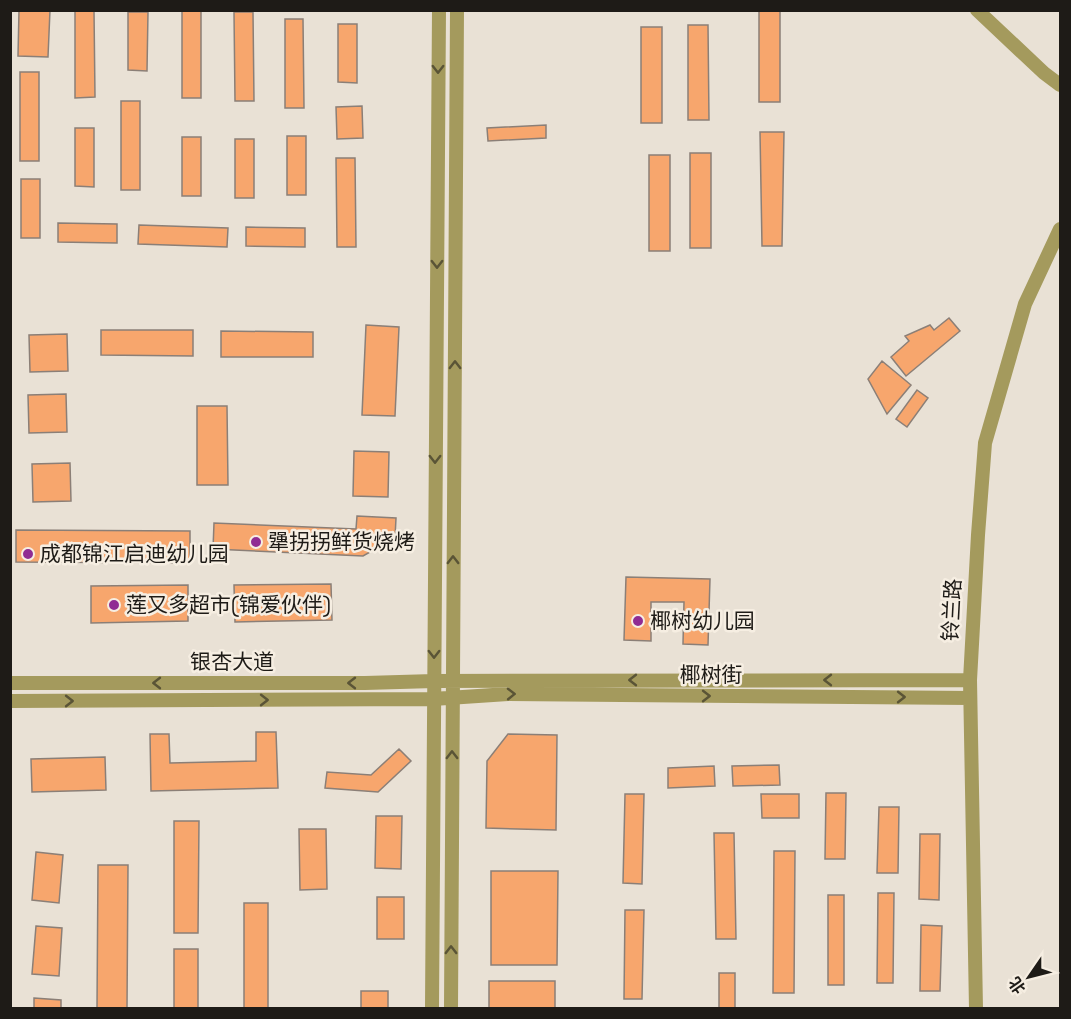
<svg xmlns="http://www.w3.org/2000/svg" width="1071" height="1019" font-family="'Space Grotesk','Noto Sans SC',sans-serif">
  <rect width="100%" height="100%" fill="#e9e1d5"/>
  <path fill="#f7a66d" stroke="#8b7f77" stroke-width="1.5" d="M19 10H50L48 57 18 56Z
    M75 10H94L95 97 75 98Z
    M182 10H201V98H182Z
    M759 10H780V102H759Z
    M128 12H148L147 71 128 70Z
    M234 12H253L254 101H235Z
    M285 19H303L304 108H285Z
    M338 24H357V83L338 82Z
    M688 25H708L709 120H688Z
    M641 27H662V123H641Z
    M20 72H39V161H20Z
    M121 101H140V190H121Z
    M362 106 363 138 337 139 336 107Z
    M546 125V138L488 141 487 128Z
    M75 128H94V187L75 186Z
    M760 132H784L782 246H762Z
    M287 136H306V195H287Z
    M182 137H201V196H182Z
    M235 139H254V198H235Z
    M690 153H711V248H690Z
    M649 155H670V251H649Z
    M336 158H355L356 247H337Z
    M21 179H40V238H21Z
    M58 223 117 224V243L58 242Z
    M139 225 228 228 227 247 138 244Z
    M246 227 305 228V247L246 246Z
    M949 318 960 331 906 376 891 357 909 341 905 336 930 325 934 330Z
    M366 325 399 327 395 416 362 415Z
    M101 330H193V356L101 355Z
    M221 331 313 332V357H221Z
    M67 334 68 371 30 372 29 335Z
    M882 361 911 385 887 414 868 379Z
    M917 390 928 398 907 427 896 419Z
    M66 394 67 432 29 433 28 395Z
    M197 406H227L228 485H197Z
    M354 451 389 452 388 497 353 496Z
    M70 463 71 501 33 502 32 464Z
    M357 516 396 518 395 538 363 556 213 549 214 523 356 529Z
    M16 530 190 531V563L16 562Z
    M626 577 710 579 708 645 683 644 684 602H651V641L624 640Z
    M331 584 332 620 235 622 234 585Z
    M188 585V621L91 623V586Z
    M256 732H276L278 788 151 791 150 734H169L170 763 256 761Z
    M508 734 557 735 556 830 486 828 487 761Z
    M399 749 411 761 378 792 325 788 327 772 371 775Z
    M105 757 106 790 32 792 31 759Z
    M779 765 780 785 733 786 732 766Z
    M714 766 715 786 668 788V768Z
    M826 793H846L845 859H825Z
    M625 794H644L642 884 623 883Z
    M761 794H799V818H762Z
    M879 807H899L898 873H877Z
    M376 816H402L401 869 375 868Z
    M174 821H199L198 933H174Z
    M299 829H326L327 889 300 890Z
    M714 833H734L736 939H716Z
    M920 834H940L939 900 919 899Z
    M774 851H795L794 993H773Z
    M36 852 63 855 59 903 32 900Z
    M98 865H128L127 1008H97Z
    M491 871H558L557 965H491Z
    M878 893H894L893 983H877Z
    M828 895H844V985H828Z
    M377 897H404V939H377Z
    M244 903H268V1008H244Z
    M625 910H644L642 999H624Z
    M921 925 942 926 940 991H920Z
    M36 926 62 928 59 976 32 974Z
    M174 949H198V1008H174Z
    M719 973H735V1008H719Z
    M489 981H555V1008H489Z
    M361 991H388V1008H361Z
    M34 998 61 1000V1008H34Z"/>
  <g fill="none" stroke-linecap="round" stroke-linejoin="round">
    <path stroke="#a49a5d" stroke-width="14" d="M977 10 1044 73 1060 85
      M10 683H365L434 681 970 680
      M10 701 433 699 508 694 970 698
      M432 1008 439 10
      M451 1008 457 10
      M976 1008 970 680 978 535 985 443 1025 304 1060 229"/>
  </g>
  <defs><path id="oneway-chevron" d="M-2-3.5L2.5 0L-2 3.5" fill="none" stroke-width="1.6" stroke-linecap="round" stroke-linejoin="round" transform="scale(1.5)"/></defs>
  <g stroke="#5a5436">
    <use href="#oneway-chevron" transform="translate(438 69) rotate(90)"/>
    <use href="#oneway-chevron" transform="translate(437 264) rotate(90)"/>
    <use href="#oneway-chevron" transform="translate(455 365) rotate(-90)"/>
    <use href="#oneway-chevron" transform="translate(435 459) rotate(90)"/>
    <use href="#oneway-chevron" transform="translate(453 560) rotate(-90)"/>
    <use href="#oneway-chevron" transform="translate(434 654) rotate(90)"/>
    <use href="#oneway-chevron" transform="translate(633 680) rotate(180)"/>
    <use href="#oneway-chevron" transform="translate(828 680) rotate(180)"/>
    <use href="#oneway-chevron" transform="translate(157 683) rotate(-180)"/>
    <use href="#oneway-chevron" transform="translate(352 683) rotate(-180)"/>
    <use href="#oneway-chevron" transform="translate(511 694) rotate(-1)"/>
    <use href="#oneway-chevron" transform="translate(706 696)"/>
    <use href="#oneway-chevron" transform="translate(901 697)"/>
    <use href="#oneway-chevron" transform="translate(264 700)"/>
    <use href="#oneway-chevron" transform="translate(69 701)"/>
    <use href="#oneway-chevron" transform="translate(452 755) rotate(-90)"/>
    <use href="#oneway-chevron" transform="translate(451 950) rotate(-90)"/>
  </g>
  <g fill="#902c93" stroke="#f6eee2" stroke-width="2">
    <circle cx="256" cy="542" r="6"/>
    <circle cx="28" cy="554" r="6"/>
    <circle cx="114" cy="605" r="6"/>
    <circle cx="638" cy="621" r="6"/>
  </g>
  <g text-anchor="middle" stroke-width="5" stroke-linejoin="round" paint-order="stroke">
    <g font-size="21" fill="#1e1b17" stroke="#f6eee2" text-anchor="start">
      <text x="268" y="549">犟拐拐鲜货烧烤</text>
      <text x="40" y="561">成都锦江启迪幼儿园</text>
      <text x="126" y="612">莲又多超市(锦爱伙伴)</text>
      <text x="650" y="628">椰树幼儿园</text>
    </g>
    <g font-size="21" fill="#1e1b17" stroke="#f6eee2">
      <text transform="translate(952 610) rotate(-87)" y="7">铃兰路</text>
      <text x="232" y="669">银杏大道</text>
      <text x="711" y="682">椰树街</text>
    </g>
  </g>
  <rect width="1071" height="1019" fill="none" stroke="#1e1b17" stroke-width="24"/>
  <g transform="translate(1029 977) rotate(235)" stroke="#f6eee2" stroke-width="4.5" paint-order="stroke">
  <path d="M0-4.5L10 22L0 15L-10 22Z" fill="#1e1b17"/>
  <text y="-9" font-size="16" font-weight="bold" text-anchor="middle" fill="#1e1b17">北</text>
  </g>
</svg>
